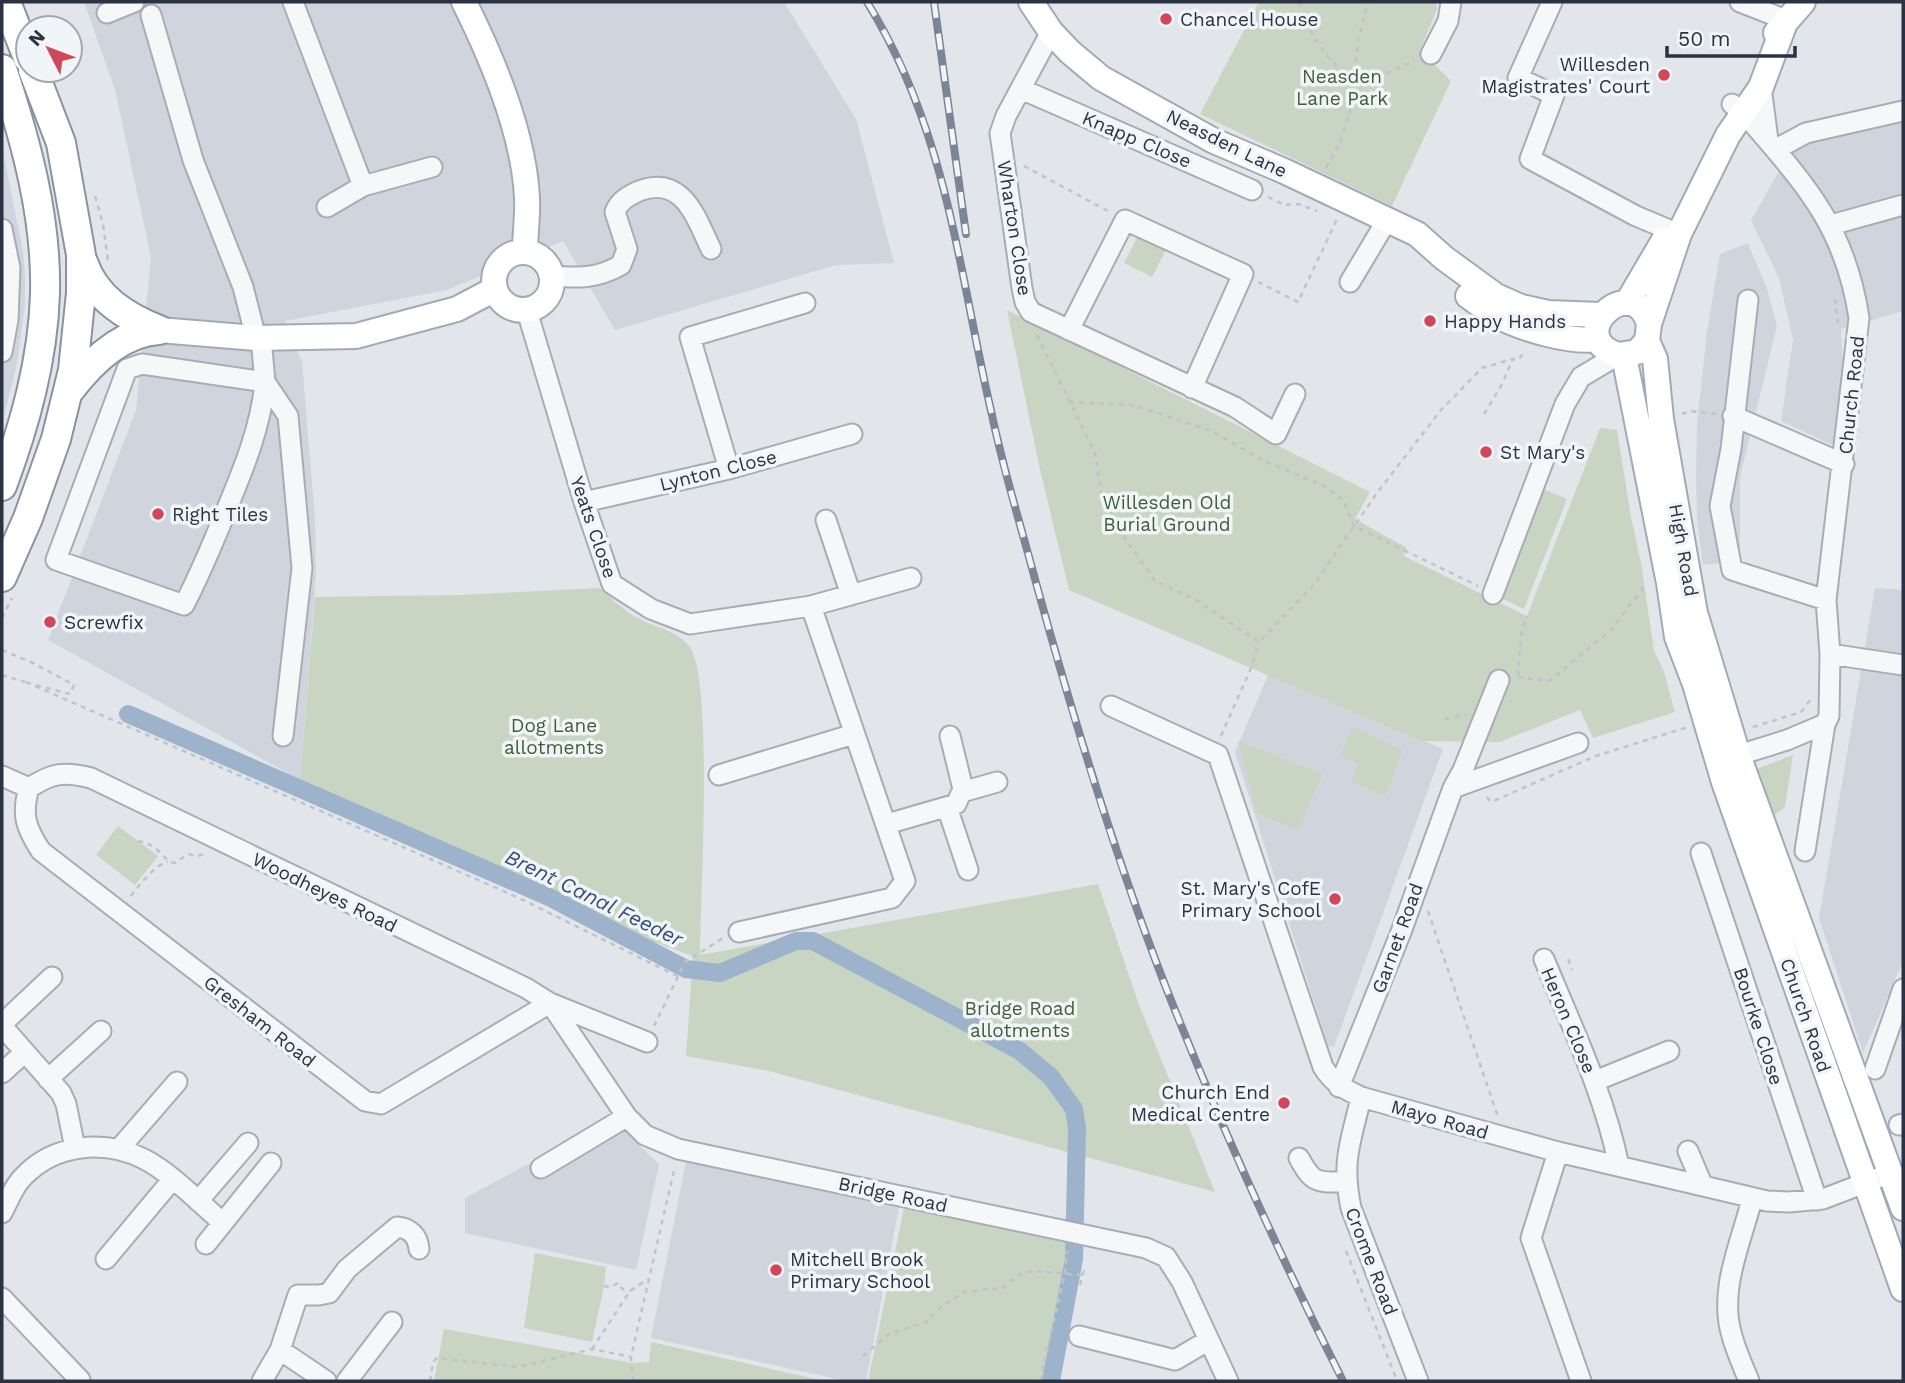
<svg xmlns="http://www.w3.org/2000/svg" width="1905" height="1383" font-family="'Work Sans',sans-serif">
  <rect width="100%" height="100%" fill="#e2e6eb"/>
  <path fill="#d0d5dd" d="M84 2H784L856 119 894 263 836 265 615 330 563 241 447 290 285 321 302 362 315 518 316 577 300 780 48 640 136 410 151 257 115 90Z
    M1903 111V311L1841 329 1847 452 1781 421 1793 340 1779 278 1751 220 1797 140Z
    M2 147 23 251 25 276V306L17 364 2 424Z
    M1748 243 1767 289 1777 326 1740 477V561L1703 565 1697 519 1696 478 1697 423 1707 332 1720 254Z
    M1875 588 1903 590V961L1863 1053 1819 918Z
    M1268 675 1443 749 1334 1047 1328 1046 1235 752Z
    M612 1119 659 1164 636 1270 465 1233V1198Z
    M687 1156 900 1202 866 1381H846L651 1338Z"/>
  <path fill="#c8d5c3" d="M1259 2H1436L1437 9 1420 50 1451 81 1392 206 1200 114Z
    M1139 234 1167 248 1152 277 1124 263Z
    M1007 310 1370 492 1355 519 1407 548 1404 556 1527 616 1600 428 1617 430 1631 517 1641 563 1654 650 1664 672 1675 712 1593 738 1580 710 1500 742 1421 741 1069 590 1039 465Z
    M1543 489 1567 499 1524 609 1497 596Z
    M600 588C612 599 624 611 638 618 656 628 676 630 689 646 714 675 700 904 700 955L1098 884 1138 1002 1215 1192 769 1071 686 1056 693 956 626 932 564 899 300 780 315 597 459 595Z
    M1352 727 1403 750 1385 796 1351 782 1358 764 1340 755Z
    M1238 741 1323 774 1298 830 1257 813Z
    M1793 755 1785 807 1775 815 1756 769Z
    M118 826 158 856 135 885 96 855Z
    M905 1203 1077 1238 1078 1263 1056 1381H868Z
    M535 1253 606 1267 604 1286 592 1342 524 1328Z
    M444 1329 632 1363 649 1362 651 1342 825 1381H434Z"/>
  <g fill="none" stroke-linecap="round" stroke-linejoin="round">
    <path stroke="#9db3cb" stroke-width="18" d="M128 714 551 898 686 969 720 973 796 941H813L1020 1051 1051 1077 1074 1109 1077 1128 1074 1259 1051 1381"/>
    <g stroke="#a7adb5" stroke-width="23">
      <path id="minor" d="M293 2 363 186 432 167
        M1552 2 1518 78 1554 95 1530 159 1636 216 1679 234
        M1740 2 1786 20
        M107 13 134 2
        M151 15 193 160 243 287 256 338
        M1051 32 1006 116 1000 133 1022 288 1025 302 1031 312 1235 407 1276 434 1295 394
        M1431 54 1448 21 1451 2
        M1761 87 1768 140
        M1021 89 1252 190
        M1776 149 1806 133 1903 111
        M327 207 363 186
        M1831 225 1903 205
        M2 229 10 268 8 320 2 352
        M551 276C579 278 596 279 621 265L627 249 615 212C619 201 628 196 639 191 683 174 696 218 711 249
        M1350 282 1387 220
        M1748 300 1731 449 1720 506 1732 570 1826 600
        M527 311 584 502 612 584 651 609 690 624 811 606 905 881 892 898 739 932
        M1069 330 1125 220 1243 274 1192 388
        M261 338 265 382 288 416 302 568 283 736
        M142 364 265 382C261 427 243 470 226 511 213 543 200 574 184 605L56 560 127 369Z
        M1733 416 1844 464
        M729 469 690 337 805 303
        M584 502 729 469 852 434
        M826 520 851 595
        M1493 594 1565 404 1581 377 1618 355
        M811 606 911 578
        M1830 654 1903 665
        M1111 706 1218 755 1323 1067C1333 1083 1344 1089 1361 1097L1558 1152 1767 1201 1788 1202 1823 1199 1891 1173
        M1726 759 1787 740 1825 724 1829 716 1830 654 1826 600 1859 318C1845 224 1802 181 1743 112L1732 104
        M719 775 854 734
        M2 776 29 788C52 773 64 771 91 778L526 988 550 1003 647 1042
        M29 788C21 815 26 828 41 851L365 1101 381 1104 550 1003
        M1453 788 1578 743
        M962 792 997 782
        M947 807 968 870
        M887 824 956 804 963 789 950 736
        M1805 851 1825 724
        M1701 853 1817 1200
        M1544 959C1572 1027 1604 1093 1619 1166
        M550 1003 627 1117 645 1135 678 1149 1146 1248 1166 1257 1182 1282 1228 1381
        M2 1024 52 977
        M2 1026 61 1093 66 1104 75 1148
        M1875 1069 1903 989
        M2 1073 25 1052
        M48 1079 101 1031
        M1595 1081 1669 1051
        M1339 1087 1401 932 1453 788 1463 770 1499 680
        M1361 1097C1351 1142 1341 1160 1351 1208L1418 1381
        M1899 1125 1903 1124
        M119 1149 177 1082
        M1688 1151 1702 1184
        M1558 1152 1531 1238 1581 1381
        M1299 1158C1313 1184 1317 1182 1345 1182
        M541 1168 626 1117
        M198 1201 248 1143
        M2 1213C8 1202 14 1185 24 1176 55 1144 104 1139 144 1159 170 1172 201 1204 223 1223
        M206 1244 271 1163
        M106 1259 172 1180
        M2 1298 80 1380
        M1079 1336 1175 1360 1209 1340
        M280 1350 326 1381
        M262 1381 280 1350 298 1295H319L329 1293 347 1269 397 1227C410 1228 418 1236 419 1249
        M347 1381 392 1322
        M1749 1381C1743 1366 1736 1351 1732 1336 1718 1290 1741 1243 1752 1199"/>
    </g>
    <g stroke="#a2aab7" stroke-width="28">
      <path id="major" d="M464 2C492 58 524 134 527 198 528 215 525 234 525 252
        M1031 2 1051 32 1070 52 1101 78 1214 141 1284 171 1417 234 1444 258 1496 296 1521 307 1548 313 1601 315
        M1776 33 1803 2
        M494 281a29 29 0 1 1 58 0a29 29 0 1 1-58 0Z
        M1468 296C1478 303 1487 310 1496 315 1522 329 1570 343 1598 339
        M1627 303 1664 240
        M1649 324C1633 269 1561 336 1618 355L1637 352 1647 341 1649 324 1679 234 1728 135 1761 87 1786 20
        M159 330 256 338 356 336 457 309 495 289
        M1647 341 1655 359 1661 419 1695 613 1738 755 1903 1208
        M1624 356 1669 583 1677 637 1695 684 1724 782 1903 1289"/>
    </g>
    <g stroke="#8a93a2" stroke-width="32">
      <path id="highway" d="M6 2 28 58
        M2 69C26 141 47 218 45 294 43 360 25 424 2 486
        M83 262C95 298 126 317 159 330
        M69 391C91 362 121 332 159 330
        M2 577 28 518 56 439 73 370 81 293V255L61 143 33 70"/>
    </g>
    <path stroke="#c0c4ca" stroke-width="2.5" stroke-dasharray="5 5" stroke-linecap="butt" d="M1300 2C1310 39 1328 61 1358 85
      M1354 82 1358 41 1368 2
      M1024 166 1108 211
      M1326 168 1341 140 1358 85 1415 61
      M95 196 103 224 108 261
      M1268 197 1284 205 1298 204 1317 211
      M1258 282 1298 302 1337 219
      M1835 299 1838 323
      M1037 335 1095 453 1102 496 1127 541 1155 581 1196 600 1259 642 1312 587 1377 493 1441 410 1482 368 1513 359 1518 360 1525 352
      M1069 402 1133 405 1212 431 1262 460 1322 485 1343 499 1354 526 1478 586
      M1484 414 1501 386 1513 359
      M1682 414 1690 411 1716 414
      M2 618 12 598
      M2 650 33 663 74 685 70 694 35 685
      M2 675 25 682
      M1518 676 1521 634 1527 616
      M1518 677 1549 681 1610 631 1643 588 1648 585
      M26 682 517 897 679 977
      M1445 719 1466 715
      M1753 727 1801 712 1811 699
      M1221 736 1251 668 1259 642
      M1487 797 1491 802 1596 756 1688 727
      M138 841C161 845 161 860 175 863L188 854 198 856 206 853
      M131 896C138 886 157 863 168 862
      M1428 911 1498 1117
      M1568 959 1572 970
      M654 1026 685 962 723 938
      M1346 1251 1396 1378
      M1080 1285 1084 1270
      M604 1286 609 1287 619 1283 622 1289 630 1291
      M592 1349 630 1291 648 1279
      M863 1356 889 1334 926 1322 941 1307 964 1292 1003 1288 1017 1276 1032 1271 1082 1275
      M430 1381 433 1362 437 1358 518 1367 592 1349 631 1357
      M633 1381 631 1357 675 1166
      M1040 1381 1065 1273 1067 1251"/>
    <use href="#minor" stroke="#f5f7f9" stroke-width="19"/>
    <use href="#major" stroke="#fff" stroke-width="24"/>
    <use href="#highway" stroke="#fff" stroke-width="28"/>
    <g stroke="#7c8595" stroke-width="8">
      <path id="rail" d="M867 2C948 133 958 269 992 415 1002 463 1016 510 1029 557 1068 701 1111 846 1165 985 1218 1120 1278 1252 1343 1381
        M934 2 966 234"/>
    </g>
    <use href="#rail" stroke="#f2f5f8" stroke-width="5" stroke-dasharray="16" stroke-linecap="butt"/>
  </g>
  <g fill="#d0475a" stroke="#f2f5f8" stroke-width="2.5">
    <circle cx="1166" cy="19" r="7"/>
    <circle cx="1664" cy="75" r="7"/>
    <circle cx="1430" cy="321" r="7"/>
    <circle cx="1486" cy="452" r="7"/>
    <circle cx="158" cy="514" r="7"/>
    <circle cx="50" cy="622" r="7"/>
    <circle cx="1335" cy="899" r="7"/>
    <circle cx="1284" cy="1103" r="7"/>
    <circle cx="776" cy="1270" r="7"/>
  </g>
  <g text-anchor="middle" stroke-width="7" stroke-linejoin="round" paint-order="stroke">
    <g font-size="19" fill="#2a3343" stroke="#f2f5f8" text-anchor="start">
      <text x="1180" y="26">Chancel House</text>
      <text x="1650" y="71" text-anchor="end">Willesden<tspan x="1650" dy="22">Magistrates' Court</tspan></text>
      <text x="1444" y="328">Happy Hands</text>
      <text x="1500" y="459">St Mary's</text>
      <text x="172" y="521">Right Tiles</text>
      <text x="64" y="629">Screwfix</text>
      <text x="1321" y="895" text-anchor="end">St. Mary's CofE<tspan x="1321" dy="22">Primary School</tspan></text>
      <text x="1270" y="1099" text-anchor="end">Church End<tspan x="1270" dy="22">Medical Centre</tspan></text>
      <text x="790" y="1266">Mitchell Brook<tspan x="790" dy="22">Primary School</tspan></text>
    </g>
    <g font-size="19" fill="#3e5f37" stroke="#f2f5f8">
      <text x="1342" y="83">Neasden<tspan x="1342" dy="22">Lane Park</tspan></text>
      <text x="1167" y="509">Willesden Old<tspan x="1167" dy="22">Burial Ground</tspan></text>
      <text x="554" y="732">Dog Lane<tspan x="554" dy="22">allotments</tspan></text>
      <text x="1020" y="1015">Bridge Road<tspan x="1020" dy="22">allotments</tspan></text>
    </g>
    <g font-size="19" fill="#2a3343" stroke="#f2f5f8">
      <text transform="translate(1137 139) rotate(23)" y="7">Knapp Close</text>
      <text transform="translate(1227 143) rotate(26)" y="7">Neasden Lane</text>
      <text transform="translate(1015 228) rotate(81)" y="7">Wharton Close</text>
      <text transform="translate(1851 395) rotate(-84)" y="7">Church Road</text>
      <text transform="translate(718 470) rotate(-14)" y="7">Lynton Close</text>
      <text transform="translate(594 527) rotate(71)" y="7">Yeats Close</text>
      <text transform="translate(1684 550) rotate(80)" y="7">High Road</text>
      <text transform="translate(325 892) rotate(26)" y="7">Woodheyes Road</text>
      <text transform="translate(1397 938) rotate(-70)" y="7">Garnet Road</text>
      <text transform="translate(1806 1015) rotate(71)" y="7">Church Road</text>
      <text transform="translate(1569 1020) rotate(67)" y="7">Heron Close</text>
      <text transform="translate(260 1021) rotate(38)" y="7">Gresham Road</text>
      <text transform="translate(1759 1026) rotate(72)" y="7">Bourke Close</text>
      <text transform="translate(1440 1119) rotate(16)" y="7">Mayo Road</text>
      <text transform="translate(893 1194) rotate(12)" y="7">Bridge Road</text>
      <text transform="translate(1372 1261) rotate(69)" y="7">Crome Road</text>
    </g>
    <g font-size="21" font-style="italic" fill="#335178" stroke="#f2f5f8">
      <text transform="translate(594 898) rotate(26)" y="7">Brent Canal Feeder</text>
    </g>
  </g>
  <rect width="1905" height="1383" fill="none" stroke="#2a3343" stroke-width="7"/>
  <g transform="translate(49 49) rotate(312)"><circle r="33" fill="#f2f5f8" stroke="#a2a7b0" stroke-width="2"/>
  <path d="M0-5L12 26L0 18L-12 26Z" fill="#d0475a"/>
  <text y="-10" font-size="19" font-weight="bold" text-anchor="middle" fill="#2a3343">N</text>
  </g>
  <path d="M1667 46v10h128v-10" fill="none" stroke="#2a3343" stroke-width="3.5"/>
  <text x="1678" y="46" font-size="21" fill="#2a3343" stroke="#f2f5f8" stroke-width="5" paint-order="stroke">50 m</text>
</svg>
